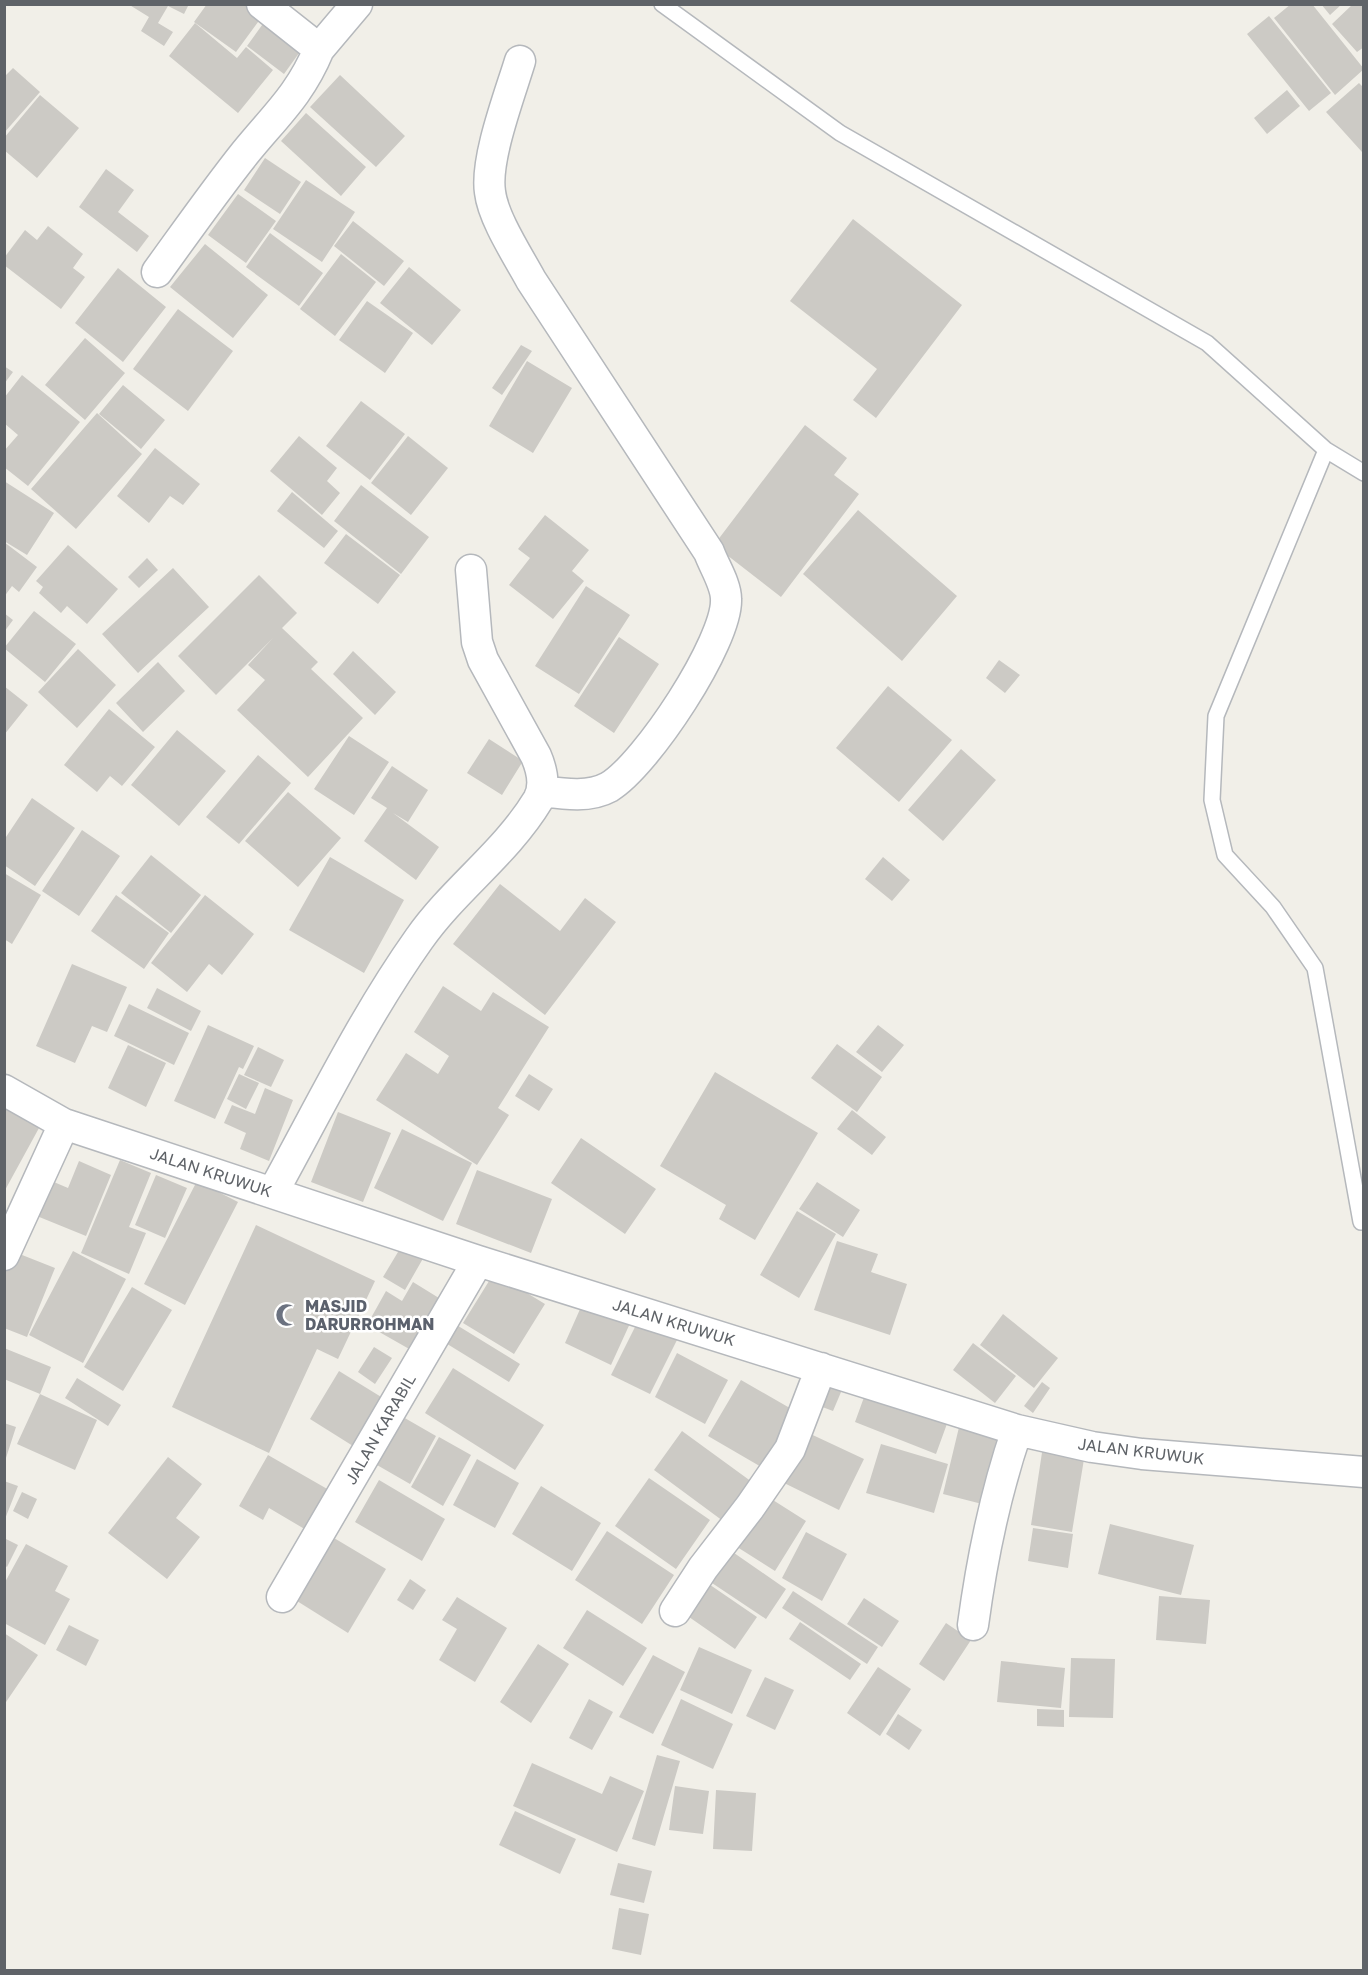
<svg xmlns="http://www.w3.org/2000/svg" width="1368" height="1975" font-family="'Golos Text',sans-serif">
  <rect width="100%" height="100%" fill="#f1efe8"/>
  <path fill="#cccac5" d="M128 4H189L184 14 168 6 158 23 173 32 164 46 141 31 149 17Z
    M207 4H257L266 11 236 52 194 22Z
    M1291 4H1312L1364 69 1335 95 1274 18Z
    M1321 4H1342L1330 15Z
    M1353 4H1364V47L1357 52 1332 24Z
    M270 14 307 42 284 74 247 46Z
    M1269 16 1331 93 1309 111 1247 34Z
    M195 23 237 58 246 47 273 70 238 113 169 56Z
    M13 68 40 92 4 133V77Z
    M340 75 405 136 376 167 310 107Z
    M1359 83 1364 88 1362 152 1326 112Z
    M1287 90 1300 106 1267 134 1254 118Z
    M40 95 79 128 37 178 4 150V138Z
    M306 113 366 167 341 196 281 141Z
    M265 158 301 182 280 214 244 190Z
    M106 169 134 190 118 212 149 236 137 252 79 207Z
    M306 180 355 212 322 262 273 229Z
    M238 194 276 221 246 263 208 235Z
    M853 219 962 305 876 418 853 400 877 369 790 301Z
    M353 221 404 261 384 286 334 246Z
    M48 226 83 254 73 268 85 277 61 309 4 265V258L25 230 37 240Z
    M270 233 323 273 299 306 246 267Z
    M205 244 268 295 233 338 170 287Z
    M341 254 376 282 335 336 300 309Z
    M409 267 461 310 432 345 380 303Z
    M118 268 166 307 123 362 75 323Z
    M367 301 413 333 385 373 339 340Z
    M178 309 233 351 188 411 133 369Z
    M85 338 125 373 85 420 45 385Z
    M521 345 532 351 502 395 492 388Z
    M527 361 572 388 533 453 489 426Z
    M4 366 13 372 4 384Z
    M22 375 80 422 28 486 4 467V451L18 435 4 423V398Z
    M123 385 165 420 141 449 99 414Z
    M361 401 405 434 370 480 326 446Z
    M97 413 142 454 76 529 31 489Z
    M805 425 847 458 834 475 859 494 781 597 714 545Z
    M299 436 337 468 327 481 340 493 322 515 270 471Z
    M408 436 448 468 411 515 371 483Z
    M155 448 200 484 183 505 170 496 149 523 117 496Z
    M4 481 54 513 27 555 4 541Z
    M361 485 429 537 401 574 334 521Z
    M292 492 338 531 324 548 277 511Z
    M858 510 957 596 902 661 803 574Z
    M545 515 589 550 572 571 584 581 553 619 509 585 530 558 518 549Z
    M346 534 400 575 378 604 324 563Z
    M4 542 37 567 19 592 12 586 4 597Z
    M68 545 118 589 87 624 67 606 61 613 39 593 43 587 36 581Z
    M147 558 158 570 139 588 128 577Z
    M173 568 209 607 138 673 102 634Z
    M259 575 297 613 282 628 318 662 311 669 363 718 308 777 237 710 265 680 248 665 273 638 216 695 178 656Z
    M586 586 630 615 579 694 535 666Z
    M34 611 76 644 45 682 4 648Z
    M4 613 13 620 4 632Z
    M619 637 659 664 614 733 574 706Z
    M78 649 116 685 77 728 38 692Z
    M353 651 396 692 375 715 333 674Z
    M999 660 1020 675 1005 693 986 678Z
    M158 662 185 691 143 732 116 703Z
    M4 686 28 705 4 735Z
    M888 686 952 740 899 802 836 748Z
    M109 709 155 747 122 786 110 776 97 792 64 765Z
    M177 730 226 771 179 826 131 785Z
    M349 736 389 762 354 815 314 789Z
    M489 739 523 761 502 795 467 773Z
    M961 749 996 780 943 841 908 810Z
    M258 755 291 783 239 844 206 817Z
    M392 766 428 790 408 822 393 813 439 847 416 880 364 841 387 808 371 798Z
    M288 792 341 838 298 887 245 841Z
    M32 798 75 828 35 886 4 865V840Z
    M82 830 120 856 79 916 42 891Z
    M151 855 201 895 171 933 121 893Z
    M330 857 404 900 364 973 289 930Z
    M883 857 910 880 892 901 865 879Z
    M4 873 41 895 12 944 4 939Z
    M500 884 560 931 585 898 616 922 545 1015 453 944Z
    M116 895 169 933 144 969 91 931Z
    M205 895 254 934 222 975 209 964 187 992 151 963Z
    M72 964 127 987 107 1032 92 1026 75 1063 36 1046Z
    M443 986 481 1011 493 992 549 1027 498 1108 509 1115 477 1165 376 1100 406 1053 438 1074 449 1056 414 1032Z
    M157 988 201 1011 191 1031 147 1008Z
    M129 1004 189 1033 174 1065 114 1036Z
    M208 1025 254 1046 243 1069 239 1067 215 1119 174 1101Z
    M878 1025 904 1045 882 1072 856 1052Z
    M837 1044 882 1077 857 1112 811 1078Z
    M128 1045 166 1063 146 1107 108 1088Z
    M258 1047 284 1060 271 1087 244 1075Z
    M715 1072 818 1133 755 1240 719 1219 726 1205 660 1166Z
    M239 1074 259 1083 246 1109 227 1099Z
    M529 1074 553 1089 539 1111 515 1096Z
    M265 1088 293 1100 269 1161 240 1149 246 1133 224 1123 232 1105 255 1114Z
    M6 1109 39 1128 4 1192V1111Z
    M852 1110 886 1137 872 1155 837 1129Z
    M338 1112 391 1133 363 1202 311 1182Z
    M402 1129 472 1163 443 1221 374 1188Z
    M581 1138 656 1189 625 1234 551 1183Z
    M120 1160 151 1173 129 1227 146 1233 129 1274 81 1253Z
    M79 1161 111 1175 86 1236 27 1212 42 1177 68 1188Z
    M477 1170 552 1199 531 1253 456 1224Z
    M156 1175 187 1188 165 1238 135 1225Z
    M197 1181 238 1202 185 1305 144 1284Z
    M817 1182 860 1210 843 1237 799 1209Z
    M797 1211 836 1234 799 1298 760 1275Z
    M256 1225 375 1281 338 1359 317 1349 269 1453 172 1407Z
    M837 1241 878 1254 871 1272 907 1284 890 1335 814 1310Z
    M404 1242 425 1255 405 1290 383 1277Z
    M12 1251 55 1268 27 1337 4 1328V1268Z
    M73 1251 126 1279 83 1363 29 1335Z
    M494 1273 545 1304 514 1354 463 1323Z
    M413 1282 447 1303 418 1354 367 1325 386 1291 402 1301Z
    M132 1287 172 1310 123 1391 84 1367Z
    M585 1298 632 1319 611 1365 565 1343Z
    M1003 1314 1058 1358 1034 1388 980 1345Z
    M639 1319 678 1338 650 1394 611 1375Z
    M455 1324 520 1364 509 1382 444 1342Z
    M973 1343 1016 1376 995 1403 953 1370Z
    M374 1347 392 1358 375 1384 358 1372Z
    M4 1348 51 1367 40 1394 4 1379Z
    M677 1353 728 1380 705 1424 655 1397Z
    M453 1368 544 1425 515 1470 425 1413Z
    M339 1371 391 1403 361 1451 310 1419Z
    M77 1378 121 1405 108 1426 65 1398Z
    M828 1378 844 1385 833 1411 817 1405Z
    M741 1380 795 1411 763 1468 708 1436Z
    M1042 1382 1050 1388 1033 1413 1024 1406Z
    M867 1389 948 1421 936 1454 855 1422Z
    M40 1394 97 1420 75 1470 17 1444Z
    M403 1417 436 1436 410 1484 377 1465Z
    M4 1423 16 1427 5 1461H4Z
    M960 1423 1003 1433 986 1505 943 1494Z
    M802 1430 864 1459 839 1510 778 1480Z
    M682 1431 752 1482 723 1521 654 1470Z
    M439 1437 471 1455 443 1506 411 1487Z
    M881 1444 948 1464 934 1513 866 1493Z
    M1043 1446 1085 1453 1072 1532 1031 1525Z
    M268 1455 336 1494 313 1534 269 1508 263 1520 239 1506Z
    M168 1457 202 1484 176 1518 200 1537 167 1579 108 1533Z
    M477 1459 519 1483 495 1528 453 1505Z
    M649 1478 710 1520 676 1569 615 1526Z
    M379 1480 445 1519 422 1561 355 1522Z
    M4 1481 18 1486 5 1519H4Z
    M541 1486 601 1523 572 1571 512 1534Z
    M22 1492 37 1499 28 1519 13 1511Z
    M765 1495 806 1521 775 1571 734 1545Z
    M1110 1524 1194 1545 1181 1595 1098 1574Z
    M1033 1528 1073 1534 1068 1568 1028 1561Z
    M607 1531 674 1575 642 1624 575 1580Z
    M806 1532 847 1554 822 1601 782 1578Z
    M4 1538 18 1545 7 1567 4 1565Z
    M334 1538 386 1569 348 1633 297 1601Z
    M26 1544 68 1566 55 1591 70 1599 45 1645 4 1623V1584Z
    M724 1546 786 1589 766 1619 703 1577Z
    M700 1578 757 1617 735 1649 679 1610Z
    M410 1579 426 1590 413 1610 397 1600Z
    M793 1591 878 1647 867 1664 782 1608Z
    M1159 1596 1210 1600 1206 1644 1156 1640Z
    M457 1597 507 1628 475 1682 439 1660 457 1629 442 1620Z
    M864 1598 899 1621 882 1647 847 1624Z
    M587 1610 647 1648 623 1686 563 1648Z
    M800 1622 861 1664 850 1680 789 1639Z
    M946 1623 971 1640 944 1681 919 1664Z
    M69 1625 99 1640 86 1666 56 1650Z
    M4 1633 38 1655 4 1705Z
    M538 1644 569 1664 531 1723 500 1702Z
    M699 1647 752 1670 732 1714 680 1690Z
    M653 1655 685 1672 653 1734 619 1717Z
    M1071 1658 1115 1659 1113 1718 1069 1717Z
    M1001 1661 1065 1668 1061 1708 997 1702Z
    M878 1667 911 1689 880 1736 847 1713Z
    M765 1677 794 1690 775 1730 746 1716Z
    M589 1699 613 1712 592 1750 569 1738Z
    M681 1699 733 1724 713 1769 661 1745Z
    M1037 1709 1064 1710V1727L1037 1726Z
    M898 1714 922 1730 909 1750 886 1734Z
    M657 1755 680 1761 655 1846 632 1839Z
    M532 1763 602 1794 610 1776 644 1791 617 1852 513 1806Z
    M675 1786 709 1791 703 1834 669 1830Z
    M716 1790 756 1793 752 1851 713 1849Z
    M515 1811 576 1839 560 1874 499 1845Z
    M618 1863 652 1871 644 1903 610 1895Z
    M619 1908 649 1914 641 1955 612 1949Z"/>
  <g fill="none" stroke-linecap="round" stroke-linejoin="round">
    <g stroke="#b5b8bc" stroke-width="18">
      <path id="service" d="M662 4 840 133 1207 343 1326 450 1364 473
        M1326 450 1216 716 1212 800 1225 855 1273 907 1315 968 1361 1222"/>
    </g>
    <g stroke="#b5b8bc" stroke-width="33">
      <path id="minor" d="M262 4 319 49 357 4
        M520 61C510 94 485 159 490 192 493 218 518 256 531 280L709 552C714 566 726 584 726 599 728 641 646 765 609 787 589 798 564 794 542 791
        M157 272C186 232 214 192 245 153 275 116 300 95 319 49
        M4 1090 64 1124 478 1261 1017 1430 1092 1447 1142 1454 1364 1472
        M273 1192C320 1107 363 1018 419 939 454 889 506 853 538 800 546 786 542 770 536 756L483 660 477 642 471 570
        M4 1255 64 1124
        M282 1597 478 1261
        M675 1611 703 1568 750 1507 790 1449 821 1368
        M973 1625C982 1558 995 1494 1017 1430"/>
    </g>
    <use href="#service" stroke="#fff" stroke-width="15"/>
    <use href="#minor" stroke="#fff" stroke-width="30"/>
  </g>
  <defs>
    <g id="mosque-bare" transform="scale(1.8)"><path d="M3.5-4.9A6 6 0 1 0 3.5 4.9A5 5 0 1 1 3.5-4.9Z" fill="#6b7280" stroke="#fff" stroke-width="2.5" paint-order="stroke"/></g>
  </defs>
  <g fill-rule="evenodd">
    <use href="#mosque-bare" x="287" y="1315"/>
  </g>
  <g text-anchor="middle" stroke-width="5" stroke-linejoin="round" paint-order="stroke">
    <g font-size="16" fill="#5f6368" stroke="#fff">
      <text transform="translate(211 1172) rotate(18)" y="6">JALAN KRUWUK</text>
      <text transform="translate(674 1322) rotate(17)" y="6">JALAN KRUWUK</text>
      <text transform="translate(380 1429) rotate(-60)" y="6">JALAN KARABIL</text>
      <text transform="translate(1141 1451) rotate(7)" y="6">JALAN KRUWUK</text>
    </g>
    <g font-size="16" font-weight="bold" fill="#5b616d" stroke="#fff" text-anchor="start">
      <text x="305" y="1312">MASJID<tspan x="305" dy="18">DARURROHMAN</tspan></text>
    </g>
  </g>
  <rect width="1368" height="1975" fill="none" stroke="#5f6368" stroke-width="12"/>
</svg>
